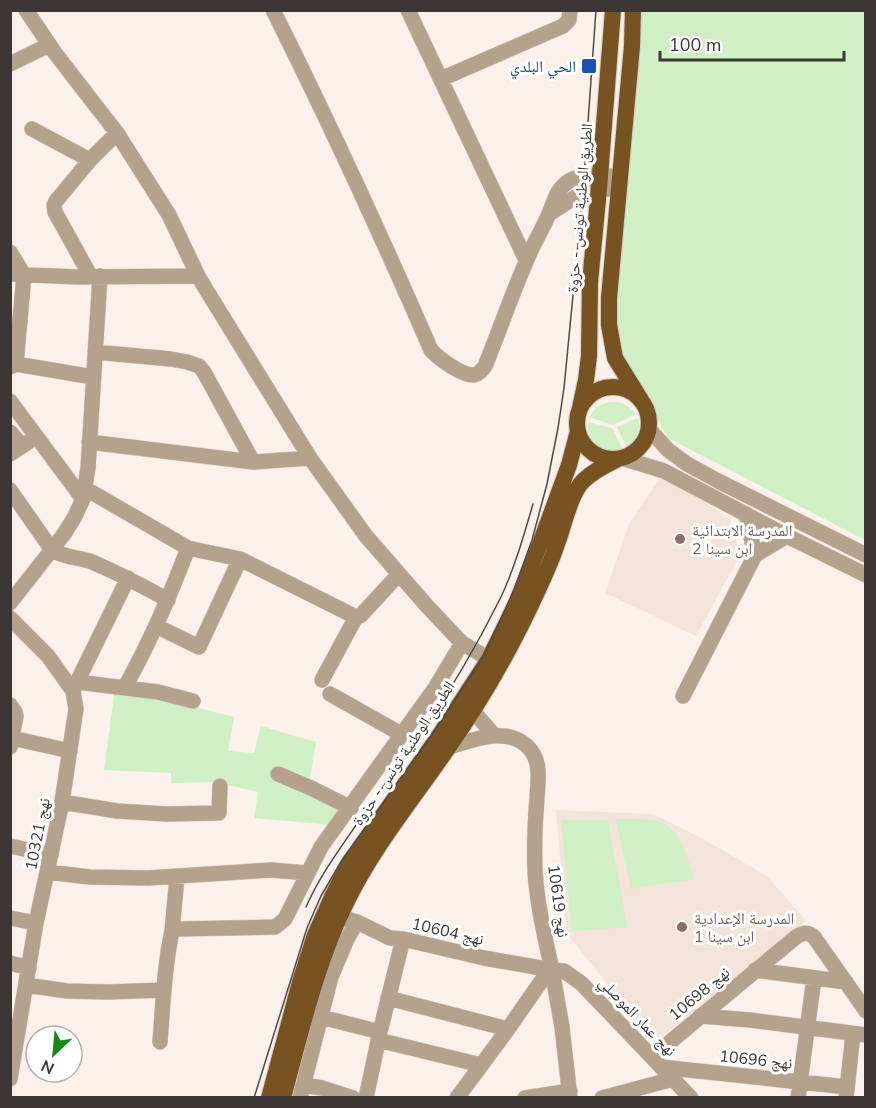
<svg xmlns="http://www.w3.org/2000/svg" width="876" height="1108" font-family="'Nunito Sans','Noto Naskh Arabic',sans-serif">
  <rect width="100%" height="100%" fill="#fbf1ea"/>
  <path fill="#f3e3d8" d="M663 473 730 519 740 555 696 636 605 593 629 524Z
    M556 810 653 814 701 838 767 876 806 921 655 1042 567 934Z"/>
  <path fill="#cef0c4" d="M642 11H865V540L668 438 615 339 614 314 631 139Z
    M609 402C621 401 628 405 636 414L613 425 589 417C594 409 600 404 609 402Z
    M638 418C641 430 637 440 627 448L617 427Z
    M588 422 612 428 623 450C603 456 587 443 588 422Z
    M115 689 157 697 234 717 228 751 254 753 261 726 316 742 309 784 349 800 330 825 254 818 258 792 216 782 171 783V773L104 770Z
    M616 819C629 820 645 818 658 821 682 828 687 858 694 879L631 889Z
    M561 820H608L627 927 572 931Z"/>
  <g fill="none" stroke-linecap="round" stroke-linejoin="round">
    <g stroke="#d5ccc6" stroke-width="16">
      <path id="minor" d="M26 10 55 53 117 133 169 215 198 276 207 291 310 458 366 536 427 606 462 643 489 659
        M273 10C329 122 381 235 431 350 438 358 462 376 474 375 479 374 482 370 485 366 499 332 511 296 526 262 532 246 541 232 548 216 554 203 556 189 569 181 583 172 603 175 619 177
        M408 10 526 260
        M10 64 49 45
        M441 79 563 26 569 20 570 10
        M32 129 90 160
        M549 214 583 192 599 189H618
        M10 252 24 275 16 364 10 367
        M10 274 78 277 198 276
        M91 277 55 212 54 205 56 201 90 160 117 133
        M95 352 171 359 187 362 199 366 204 372 253 462
        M16 364 93 377
        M10 401 83 499
        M10 432 22 446
        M89 442 253 462 310 458
        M10 454 36 437
        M86 489 188 548 240 559 356 617 360 616 364 612 399 574
        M10 490 52 550C65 558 79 557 92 562 118 573 143 586 168 600
        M746 514 755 555 787 536
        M10 603 64 534 74 518 83 499 88 468 100 276
        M10 618 48 656 73 691 76 709 62 802 36 923 10 1079
        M156 626 199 647 240 559
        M322 680 356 617
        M77 682 128 578
        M125 687C150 642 170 596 188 548
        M73 691 77 682 158 692 193 701
        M330 694 403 735
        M683 696 755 555
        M10 705 15 712 16 716 10 747
        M12 738 70 751
        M278 774 311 788 351 808
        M62 802 117 811 166 814 219 813 220 786
        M10 846 51 855
        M47 872 90 877 148 878 271 870 308 873
        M339 917 357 922 390 938 403 939 484 958 552 970 562 1027 570 1098
        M10 918 36 923
        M172 931 177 877
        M10 963 29 968
        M755 970 846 982
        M26 985 67 991 108 992 164 990
        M388 998 508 1029
        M700 1016 750 1020 866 1035
        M321 1017 380 1032
        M378 1040 481 1065
        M160 1042C163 1006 164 967 172 931L178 929 275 927 285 919 321 847 435 688 462 643
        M652 1057 796 937C802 933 808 931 814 937L866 1011
        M661 1067 847 1087
        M303 1085 322 1088 353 1098
        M300 1098 331 977 347 939 357 922
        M366 1098 380 1032 403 939
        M457 1098 508 1029 549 970
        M525 1098 570 1091
        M602 1098 673 1079
        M798 1098 814 978
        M846 1098 853 1034"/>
    </g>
    <g stroke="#d5ccc6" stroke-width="16">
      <path id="tertiary" d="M649 429 668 450 687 464 720 482 866 555
        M622 458 664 471 787 536 866 575
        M472 710 494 735
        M449 747C474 740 505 726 527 746 542 760 538 779 537 798 535 822 534 847 535 871 537 905 545 937 552 970L564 971 581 983 691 1098"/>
    </g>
    <g stroke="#d5ccc6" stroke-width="18">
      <path id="trunk" d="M633 10 632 46 609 298V325L615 358 641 400
        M577 423a36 36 0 1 1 72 0a36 36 0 1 1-72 0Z
        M580 408 586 380 589 356 590 282 599 189 613 10
        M269 1098 300 982 315 935 332 897 350 862 437 739 489 659 516 604 540 544 569 465 578 431
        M283 1098C301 1032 316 964 346 903 373 847 413 799 448 748 483 698 513 645 538 590 545 575 552 559 557 544 564 526 570 494 583 481 593 471 606 465 618 459"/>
    </g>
    <use href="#minor" stroke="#b5a28c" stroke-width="15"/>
    <use href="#tertiary" stroke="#b5a28c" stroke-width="15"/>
    <use href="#trunk" stroke="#765320" stroke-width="16"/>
    <path stroke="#4f4a47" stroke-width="1.5" d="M306 907C320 875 341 847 361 818 381 790 401 761 421 733 451 690 477 645 500 599 514 570 524 535 533 504
      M254 1098 307 928 321 896 342 860 431 736 484 656 514 590 532 540 547 484 558 428 564 388 583 192 596 10"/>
  </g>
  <rect fill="#1a4fb4" stroke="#fff" stroke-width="2" x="581" y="58" width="16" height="16" rx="3"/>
  <g fill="#8d6e63" stroke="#fff" stroke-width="2">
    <circle cx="680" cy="539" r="6"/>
    <circle cx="682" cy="927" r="6"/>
  </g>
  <g text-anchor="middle" stroke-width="6" stroke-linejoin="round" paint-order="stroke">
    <g font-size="16" fill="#164399" stroke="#fff" text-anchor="end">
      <text x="576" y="72">الحي البلدي</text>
    </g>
    <g font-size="16" fill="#3b3734" stroke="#fff">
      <text transform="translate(579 208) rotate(-85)" y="6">الطريق الوطنية تونس - حزوة</text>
      <text transform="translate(403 753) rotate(-56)" y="6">الطريق الوطنية تونس - حزوة</text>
      <text transform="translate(37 834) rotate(-79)" y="6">نهج 10321</text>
      <text transform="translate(559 901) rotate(82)" y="6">نهج 10619</text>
      <text transform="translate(448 931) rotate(13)" y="6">نهج 10604</text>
      <text transform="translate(699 993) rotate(-40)" y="6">نهج 10698</text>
      <text transform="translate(638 1016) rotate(46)" y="6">نهج عمار الموصلي</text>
      <text transform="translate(756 1059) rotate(6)" y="6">نهج 10696</text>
    </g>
    <g font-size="16" fill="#785e54" stroke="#fff" text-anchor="start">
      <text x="692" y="536">المدرسة الابتدائية<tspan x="692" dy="18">ابن سينا 2</tspan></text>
      <text x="694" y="924">المدرسة الإعدادية<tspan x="694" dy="18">ابن سينا 1</tspan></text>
    </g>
  </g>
  <rect width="876" height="1108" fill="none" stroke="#3b3734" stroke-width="24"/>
  <g transform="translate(54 1054) rotate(206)"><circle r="28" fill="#ffffff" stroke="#b1afae" stroke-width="1.5"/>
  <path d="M0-4.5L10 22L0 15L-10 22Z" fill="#138c16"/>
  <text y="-9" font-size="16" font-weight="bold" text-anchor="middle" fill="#3b3734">N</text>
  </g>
  <path d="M660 51v9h184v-9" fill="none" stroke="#3b3734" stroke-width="3"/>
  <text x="669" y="51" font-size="18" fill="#3b3734" stroke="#ffffff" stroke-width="4.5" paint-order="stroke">100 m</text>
</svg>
